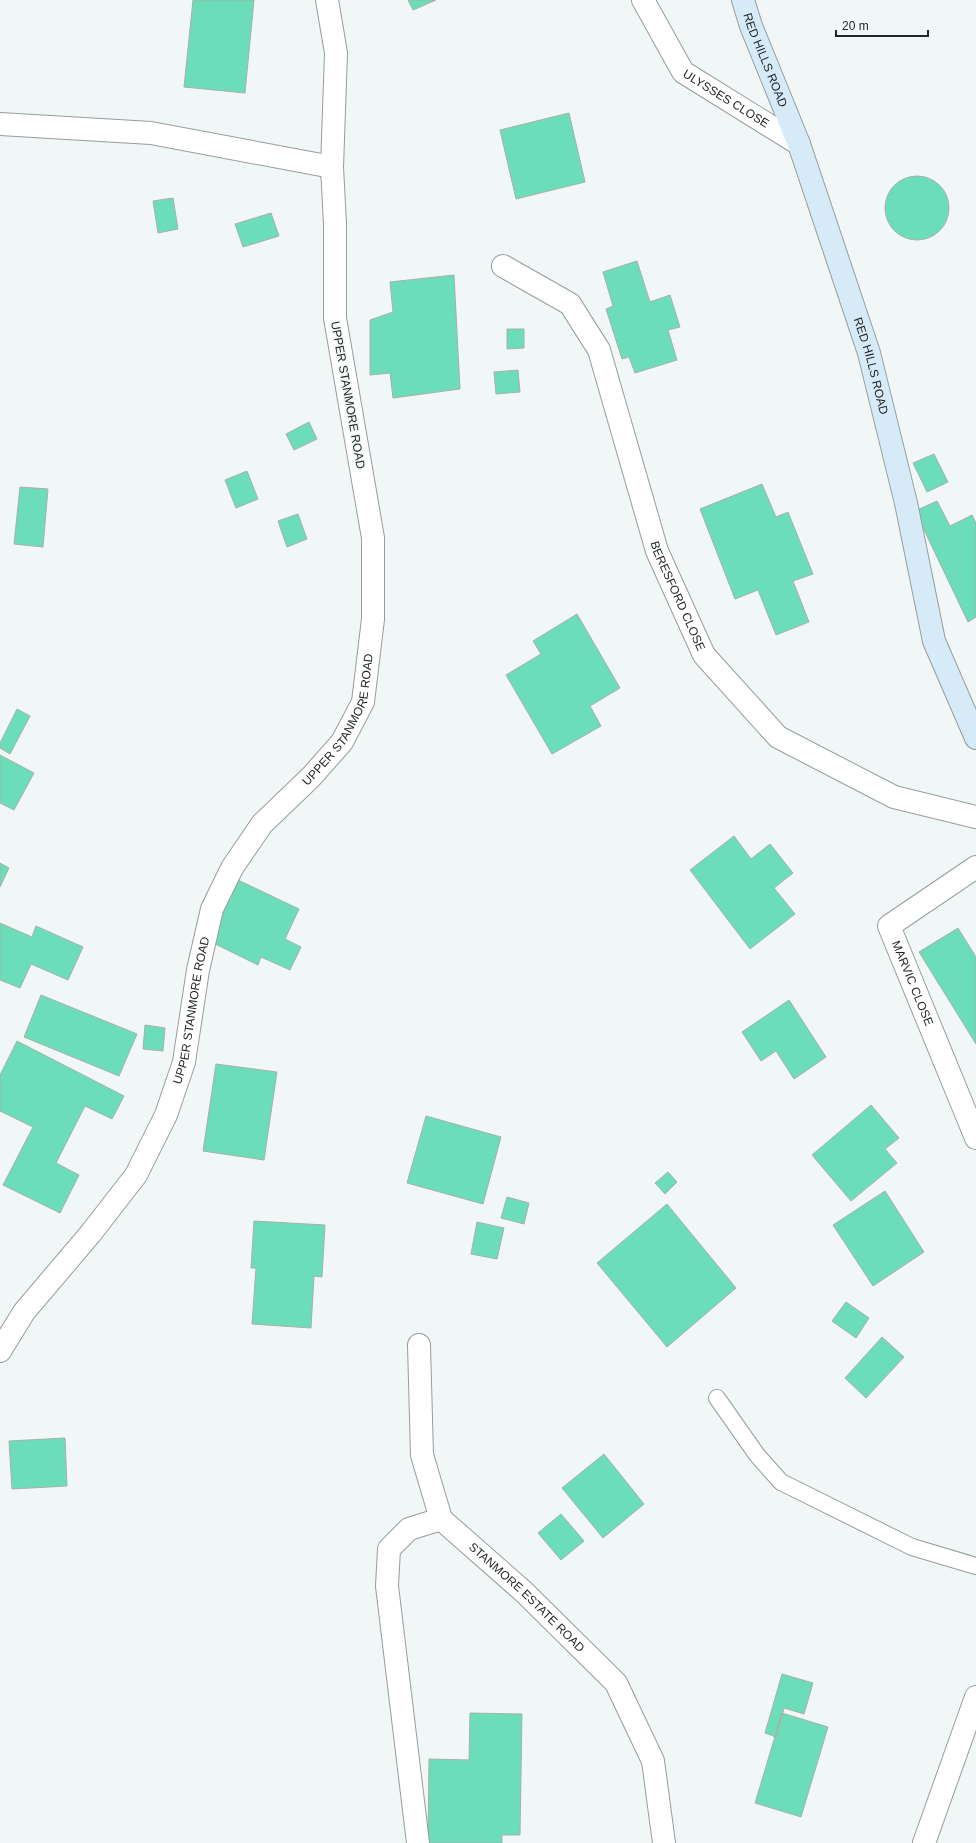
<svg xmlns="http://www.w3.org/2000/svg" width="976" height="1843" font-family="Arial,sans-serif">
  <rect width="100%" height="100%" fill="#f1f7f7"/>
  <path fill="#6bdeb9" stroke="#aaaeac" d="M193 0H254L245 93 184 87Z
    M408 0H436L413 10Z
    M569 113 585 182 516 199 500 130Z
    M885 208a32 32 0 1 1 64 0a32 32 0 1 1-64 0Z
    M173 198 178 229 158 233 153 201Z
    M271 213 279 236 243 247 235 224Z
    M637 261 650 302 670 295 680 327 668 330 677 360 635 373 629 357 622 359 606 309 613 306 603 272Z
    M454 275 460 389 393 398 390 373 370 375V320L393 312 390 282Z
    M507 329H524V348L507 349Z
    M518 370 520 392 496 394 494 372Z
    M309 422 317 439 294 450 286 434Z
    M934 454 948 482 927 492 913 463Z
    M247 471 258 499 236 508 225 480Z
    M762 484 776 517 788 512 813 574 793 581 809 622 776 635 758 590 735 599 700 509Z
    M20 487 48 489 43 547 14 544Z
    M937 501 950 526 972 515 976 523V617L968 622 915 511Z
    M298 514 307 539 287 547 278 521Z
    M577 614 620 688 590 706 601 726 552 754 506 675 541 654 533 641Z
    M17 709 30 716 10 754 0 748V743Z
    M0 755 34 773 14 810 0 803Z
    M734 836 751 859 770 844 793 873 774 888 795 914 750 949 690 870Z
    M0 863 9 868 0 887Z
    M238 880 299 909 285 939 301 947 290 970 261 957 258 965 209 941Z
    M0 923 32 937 36 926 83 947 68 980 31 964 20 988 0 980Z
    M958 928 976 957V1044L919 952Z
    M41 995 137 1034 119 1076 24 1037Z
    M789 1000 826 1057 794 1079 776 1051 761 1061 742 1032Z
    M145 1025 165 1028 163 1051 143 1049Z
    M17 1041 124 1096 112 1119 85 1106 56 1163 79 1175 60 1213 3 1185 33 1127 0 1111V1075Z
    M216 1064 277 1072 264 1160 203 1151Z
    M871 1105 899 1138 885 1149 897 1163 851 1201 812 1155Z
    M426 1116 501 1137 483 1204 407 1183Z
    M668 1172 677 1182 665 1194 655 1183Z
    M885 1191 924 1252 873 1286 833 1225Z
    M507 1197 529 1203 524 1224 501 1218Z
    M667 1204 736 1288 667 1347 597 1263Z
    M254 1221 325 1225 322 1277 314 1276 311 1328 252 1324 256 1268H251Z
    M477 1222 504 1228 497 1259 471 1254Z
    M846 1302 869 1318 856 1338 832 1321Z
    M882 1337 904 1357 866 1398 845 1378Z
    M65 1438 67 1486 12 1489 9 1441Z
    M604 1454 644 1504 603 1538 562 1488Z
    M561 1514 584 1541 561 1560 538 1533Z
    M782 1674 813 1683 804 1714 784 1708 776 1737 765 1733Z
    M470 1713 522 1714 520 1835H502V1843H428L429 1759 469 1760Z
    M782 1713 828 1727 801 1817 755 1803Z"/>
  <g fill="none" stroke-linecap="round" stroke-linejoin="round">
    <g stroke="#979c9c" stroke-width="18">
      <path id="service" d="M717 1398 757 1455 781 1482 912 1547 976 1566"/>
    </g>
    <g stroke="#979c9c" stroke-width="24">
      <g id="minor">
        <path id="s1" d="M643 0 683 72 799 144"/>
        <path d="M0 124 151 133 332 167"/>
        <path id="s2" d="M503 266 570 304 599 350 657 551 704 655 778 737 894 797 976 817"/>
        <path id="s3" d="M976 867 889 926 976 1138"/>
        <path id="s4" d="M419 1345 422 1455 441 1519 524 1592 616 1683 653 1761 664 1843"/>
        <path id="s5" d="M0 1351 24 1312 91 1233 136 1175 166 1115 184 1062 198 970 212 909 232 868 262 824 311 777 342 742 363 702 373 619V538L335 318V224L332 167 336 53 327 0"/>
        <path d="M418 1843 387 1586 389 1549 409 1529 441 1519"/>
        <path d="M924 1843 976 1697"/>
      </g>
    </g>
    <g stroke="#979c9c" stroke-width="24">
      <g id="secondary">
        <path id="s6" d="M743 0 751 26 799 144 869 353 906 503 934 641 976 738"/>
      </g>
    </g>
    <use href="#service" stroke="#fff" stroke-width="16"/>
    <use href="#minor" stroke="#fff" stroke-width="22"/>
    <use href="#secondary" stroke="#d6eaf8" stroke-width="22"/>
  </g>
  <g text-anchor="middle" stroke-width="3" stroke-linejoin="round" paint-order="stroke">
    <g font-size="12" fill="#242627" stroke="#f1f7f7">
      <text dy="4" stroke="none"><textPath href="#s6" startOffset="64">RED HILLS ROAD</textPath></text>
      <text dy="4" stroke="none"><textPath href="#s1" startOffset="133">ULYSSES CLOSE</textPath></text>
      <text dy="4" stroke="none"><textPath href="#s6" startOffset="388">RED HILLS ROAD</textPath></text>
      <text transform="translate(348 395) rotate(80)" y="4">UPPER STANMORE ROAD</text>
      <text dy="4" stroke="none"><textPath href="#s2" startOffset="390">BERESFORD CLOSE</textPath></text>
      <text dy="4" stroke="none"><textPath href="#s5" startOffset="734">UPPER STANMORE ROAD</textPath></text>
      <text dy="4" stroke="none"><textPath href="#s3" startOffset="167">MARVIC CLOSE</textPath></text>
      <text dy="4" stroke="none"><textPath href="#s5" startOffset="398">UPPER STANMORE ROAD</textPath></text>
      <text dy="4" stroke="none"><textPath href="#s4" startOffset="293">STANMORE ESTATE ROAD</textPath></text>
    </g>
  </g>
  <path d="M836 30v6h92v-6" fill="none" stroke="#242627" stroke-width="2"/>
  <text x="842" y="30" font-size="12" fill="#242627" stroke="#f1f7f7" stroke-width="3" paint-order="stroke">20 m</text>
</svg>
